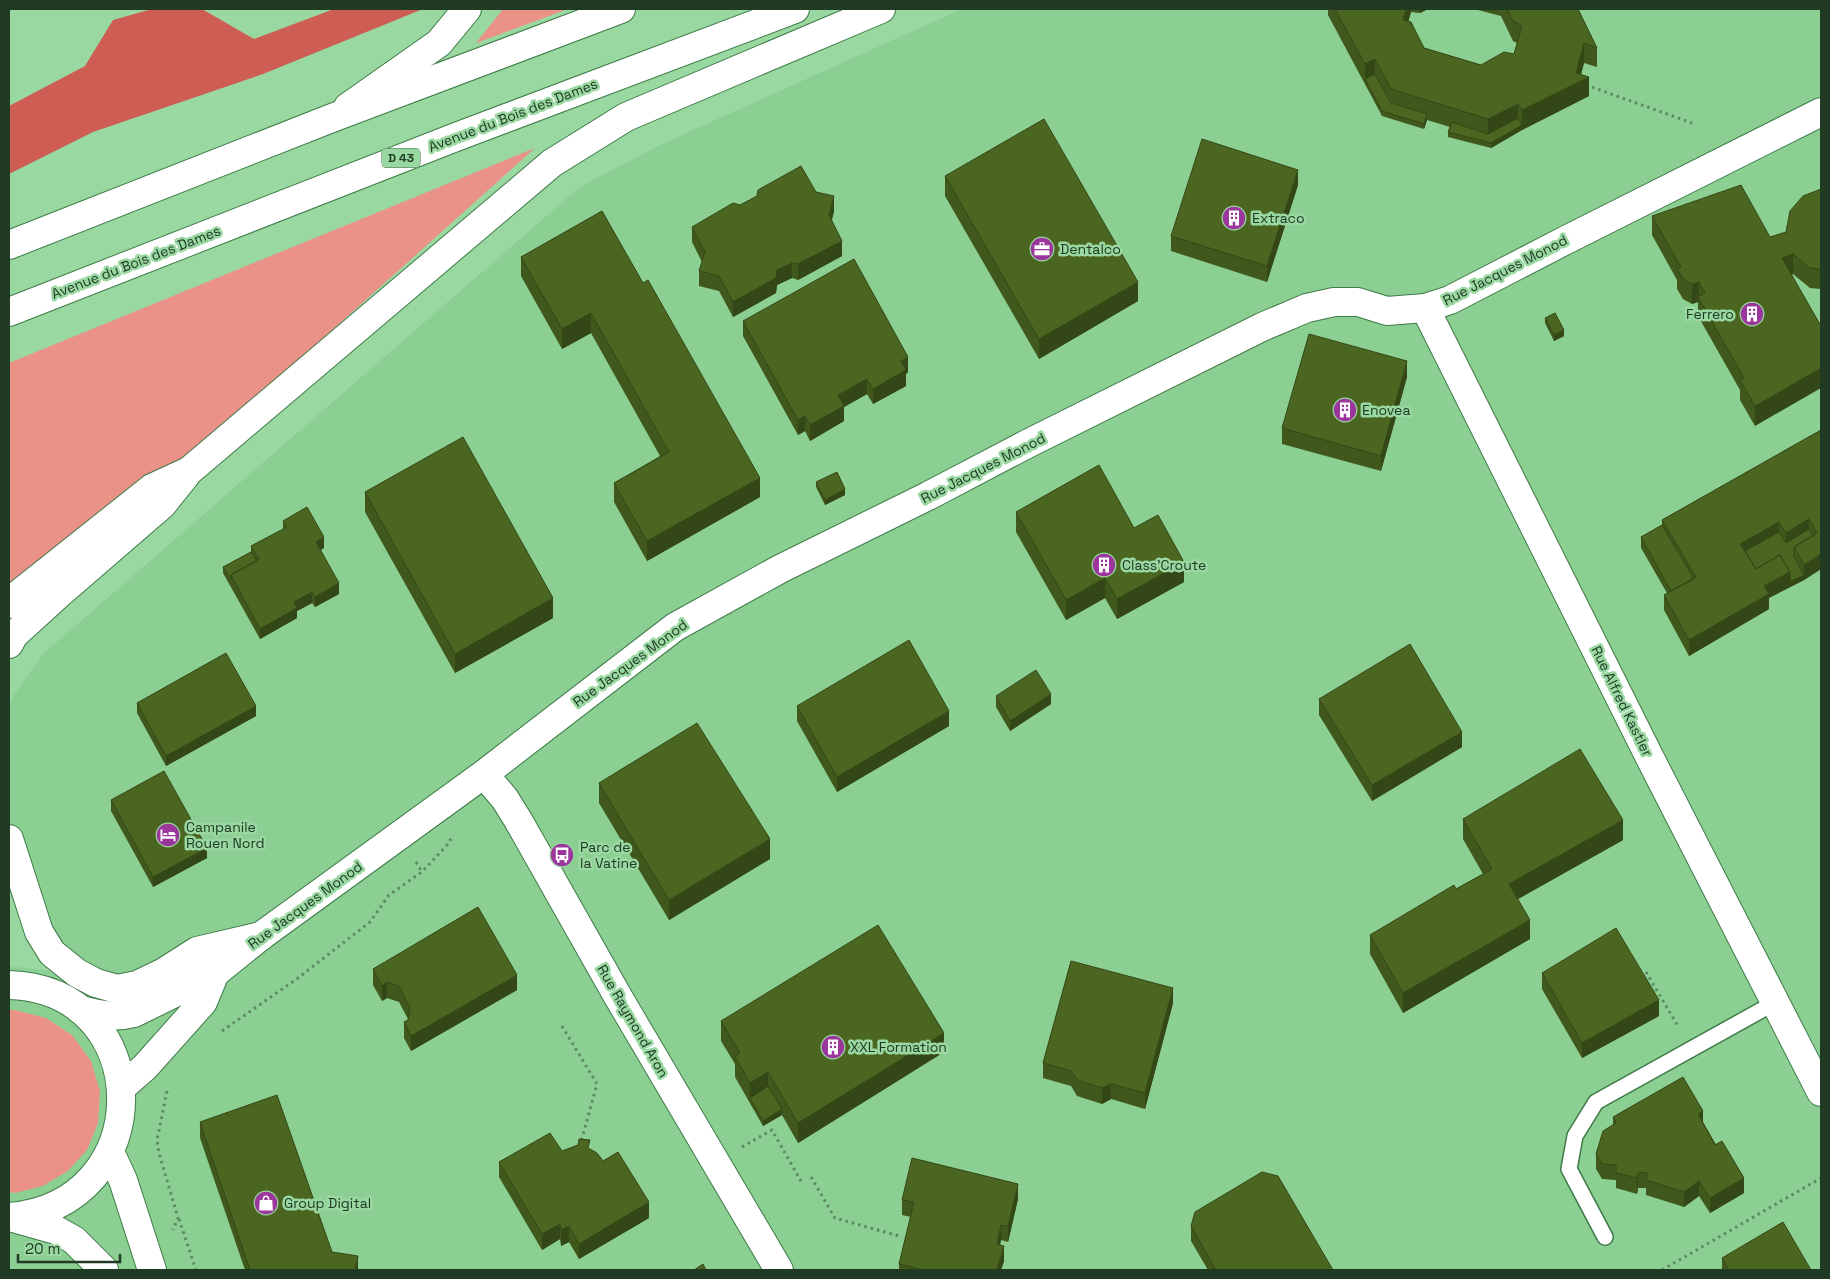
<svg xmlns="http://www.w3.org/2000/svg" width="1830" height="1279" font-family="'Space Grotesk',sans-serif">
  <rect width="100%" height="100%" fill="#99d8a1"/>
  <path fill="#8bcf93" d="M962 9H1821V1270H9V966L66 973 9 835V707L13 696 43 654 580 187 660 145Z"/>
  <path fill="#ea9287" d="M503 9H568L476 43Z
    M535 148 17 613 9 619V363Z
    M9 1010H15L46 1018 72 1035 91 1061 100 1091 98 1123 87 1150 68 1171 43 1186 15 1193 9 1192Z"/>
  <path fill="#ce5e53" d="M152 9H202L254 39 334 9H423L263 74 93 132 9 174V106L85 66 113 20Z"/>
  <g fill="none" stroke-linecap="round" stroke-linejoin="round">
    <g stroke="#3e7b48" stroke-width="18">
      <path id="service" d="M1605 1237 1569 1169 1575 1136 1596 1102 1776 1002"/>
    </g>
    <g stroke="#3e7b48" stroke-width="30">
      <path id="minor" d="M1425 308 1651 760 1821 1092
        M484 774 505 799 518 820 617 995 779 1270
        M81 1010C100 1015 115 1018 134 1013L215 973 261 936 484 774 675 627 780 569 928 496 1029 443 1262 327 1307 308 1334 302H1358L1387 311 1425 308 1450 300 1568 239 1821 112
        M121 1088 145 1067 203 1002 215 973"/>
    </g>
    <g stroke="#3e7b48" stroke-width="30">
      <path id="tertiary" d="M110 1152 123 1180 152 1270
        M10 1217 56 1230 74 1240 104 1270"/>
    </g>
    <g stroke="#3e7b48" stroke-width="30">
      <path id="secondary" d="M348 107 439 43 467 9
        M9 985C157 989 160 1205 9 1217"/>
    </g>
    <g stroke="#3e7b48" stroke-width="30">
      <path id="trunk" d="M9 245 332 118 621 9
        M9 312 456 137 795 9
        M9 604 20 593 152 488 189 471 552 163 626 117 881 9
        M9 644 14 635 59 594 162 505 186 475
        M9 839 39 932 52 953 77 973 96 983 117 989 137 985 164 972 197 951 261 936"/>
    </g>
    <path stroke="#5d8963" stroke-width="3" stroke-dasharray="2.5 4" stroke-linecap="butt" d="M1586 85 1692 123
      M416 862 422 872
      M1646 972 1679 1028
      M562 1026 597 1084 581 1142
      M222 1031 298 978 370 922 389 895 422 872 449 843 451 838
      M167 1091 157 1140 159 1153 178 1218 173 1230
      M742 1147 772 1130 802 1183
      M811 1177 835 1218 899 1236
      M179 1219 196 1270
      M1662 1270 1821 1178"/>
    <use href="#service" stroke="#fff" stroke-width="15"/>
    <use href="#minor" stroke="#fff" stroke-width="28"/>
    <use href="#tertiary" stroke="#fff" stroke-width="28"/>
    <use href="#secondary" stroke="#fff" stroke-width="28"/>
    <use href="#trunk" stroke="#fff" stroke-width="28"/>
  </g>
  <path fill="#40581c" d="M1328 9H1428L1420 13 1411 12 1408 22 1424 48 1481 65 1514 54 1517 43 1513 41 1501 16 1474 9H1578L1597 48V67L1584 63 1581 74 1589 96 1522 130 1491 148 1448 137V132L1450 127 1427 120 1424 129 1382 116 1328 15Z
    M945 176 1138 301 1039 359 945 196Z
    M1298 185 1267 282 1171 251V236Z
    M1821 189V289L1810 288 1793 274 1792 275 1755 426 1740 400V390L1698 316V302L1692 304 1683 299 1677 289V280L1652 235V216L1770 237 1786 232Z
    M816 192 834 211 832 220 842 256 798 280 792 278 777 285 776 293 733 317 719 291 699 286V271L702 262 692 242V227L740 205Z
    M602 211 760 497 647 561 614 502V483L660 456 591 333 562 349 521 276V257Z
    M1545 318 1564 336 1554 341 1545 323Z
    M743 321 908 372 906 374V386L873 404 867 394 844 407V421L810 441 805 431 798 435 743 336Z
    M1407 377 1381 471 1282 444V428Z
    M1821 430V569L1804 580 1769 598V609L1689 656 1664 610V595L1667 593 1641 548V537L1662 525V520Z
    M816 482 845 495 825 505 816 487Z
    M365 492 553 618 455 673 365 512Z
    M1016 512 1134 528 1184 582 1117 619 1105 598 1066 620 1016 532Z
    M283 521 324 548 321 550 339 594 315 607 312 603 297 611V618L260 639 223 573V567L251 552V546L283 529Z
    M996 696 1051 704 1010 731 996 707Z
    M1319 699 1462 747 1372 801 1319 715Z
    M137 703 256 716 166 766 137 713Z
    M797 706 949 726 837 792 797 721Z
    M599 783 770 859 669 920 599 803Z
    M111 800 207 858 153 887 111 811Z
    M1463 819 1623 840 1518 899 1530 939 1403 1013 1370 954V935L1456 889 1483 874 1463 839Z
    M373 969 517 990 411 1051 404 1038V1022L408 1020V1019L399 1002 387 998 382 1001 373 985Z
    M1542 973 1659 1016 1582 1058 1542 989Z
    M1173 1003 1145 1109 1111 1099 1102 1104 1077 1096 1071 1086 1043 1078V1063Z
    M721 1021 944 1052 798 1143 782 1115 763 1126 735 1077V1064L721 1041Z
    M1613 1117 1703 1122 1744 1193 1710 1213 1699 1196 1684 1207 1646 1195V1188H1638L1637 1194 1616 1188V1180L1602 1179 1596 1169V1154L1613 1125Z
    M200 1122 332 1252 358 1270H245L200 1138Z
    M590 1149 649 1218 579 1259 569 1242 561 1246 560 1239 542 1250 499 1177V1162L562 1151Z
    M1018 1199 1008 1242 1001 1240 1000 1245 1004 1261 1001 1270H899V1264L911 1217 902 1215V1200Z
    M1191 1226 1333 1270H1208L1191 1241Z
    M1722 1258 1811 1270H1722Z"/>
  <path fill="#344716" d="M1406 9H1411V12L1403 40V20Z
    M1420 9H1428L1420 13Z
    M1584 43V63L1579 82 1589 77V96L1522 130 1491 148V143L1522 125V110L1576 73Z
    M1375 59V79H1365V84V64Z
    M1518 104V123L1488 139V119Z
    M1427 114V120L1424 129V124Z
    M1298 170V185L1267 282V266Z
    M834 196V211L829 230V215Z
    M842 241V256L798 280V264Z
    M1793 254V274L1782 278V258Z
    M792 263V278L777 285 776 293 733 317V302L777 270Z
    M1138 282V301L1039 359V339Z
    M1699 282V298L1698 297V302L1692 304V284Z
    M591 313V333L562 349V329Z
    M1564 330V336L1554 341V335Z
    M908 357V372L906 374V386L873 404V389L901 361Z
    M1407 361V377L1381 471V456Z
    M1821 368V388L1755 426V406Z
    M867 379V394L844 407V421L810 441V425L838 395Z
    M805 416V431L798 435V420Z
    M760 478V497L647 561V541Z
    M845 489V495L825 505V500Z
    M1809 519V534L1786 548V533Z
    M1779 522V537L1743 558 1740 544Z
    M324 537V548L316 552V542Z
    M1821 554V569L1804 580 1769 598V609L1689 656V640L1764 586 1790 572 1804 575V565Z
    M1184 562V582L1117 619V599Z
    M1105 578V598L1066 620V600Z
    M339 583V594L315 607V597Z
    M312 592V603L297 611V618L260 639V629L294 602Z
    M553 598V618L455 673V654Z
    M1051 694V704L1010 731V721Z
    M256 706V716L166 766V756Z
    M949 711V726L837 792V777Z
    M1462 732V747L1372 801V785Z
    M1623 820V840L1509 904V884Z
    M770 839V859L669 920V900Z
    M207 848V858L153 887V877Z
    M1530 920V939L1403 1013V993Z
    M517 975V990L411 1051V1036Z
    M387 982V998L382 1001V986Z
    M1173 988V1003L1145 1109V1093Z
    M1659 1000V1016L1582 1058V1043Z
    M944 1033V1052L798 1143V1123Z
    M768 1072V1092L750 1098V1083Z
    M1111 1084V1099L1102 1104V1088Z
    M782 1109V1115L763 1126V1121Z
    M1703 1111V1126L1698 1114Z
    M1638 1172V1188L1637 1194V1178Z
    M1744 1178V1193L1710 1213V1198Z
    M1699 1181V1196L1684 1207V1192Z
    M1018 1184V1199L1008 1242V1226Z
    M649 1202V1218L579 1259V1244Z
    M560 1224V1239L542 1250V1234Z
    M1001 1225V1240L997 1259V1244Z
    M569 1226V1242L561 1246V1230Z
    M1004 1246V1261L1001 1270H997Z
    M358 1256V1270H355Z"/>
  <path fill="#4b6620" stroke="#344716" d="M1335 9H1406L1403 20 1411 22 1424 48 1481 65 1504 52 1514 54 1522 26 1513 21 1507 9H1578L1597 48 1584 43 1576 73 1589 77 1522 110 1518 104 1488 119 1391 89 1375 59 1365 64Z
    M1375 74 1391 103 1427 114 1424 124 1382 111 1365 79Z
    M1518 118 1522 125 1491 143 1448 132 1452 122 1488 134Z
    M1044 119 1138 282 1039 339 945 176Z
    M1202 139 1298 170 1267 266 1171 236Z
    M801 166 816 192 834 196 829 215 842 241 798 264 792 263 777 270 776 278 733 302 719 276 699 271 705 252 692 227 733 203 740 205 757 196 758 190Z
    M1741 185 1770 237 1786 232 1790 211 1803 196 1821 189V269L1810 268 1793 254 1782 258 1821 326V368L1755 406 1740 380 1744 378 1698 297 1705 293 1699 282 1692 284 1683 279 1677 269 1681 267 1652 216Z
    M602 211 643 283 648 280 760 478 647 541 614 483 669 452 591 313 562 329 521 257Z
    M854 259 908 357 901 361 906 370 873 389 867 379 838 395 844 406 810 425 805 416 798 420 743 321Z
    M1555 313 1564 330 1554 335 1545 318Z
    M1309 334 1407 361 1381 456 1282 428Z
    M1821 430V554L1804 565 1794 547 1817 533 1809 519 1786 533 1779 522 1740 544 1756 569 1780 555 1790 572 1764 586 1769 594 1689 640 1664 595 1696 577 1662 520Z
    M463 437 553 598 455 654 365 492Z
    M1099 465 1134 528 1158 515 1184 562 1117 599 1105 578 1066 600 1016 512Z
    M837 472 845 489 825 500 816 482Z
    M307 507 324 537 316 542 339 583 315 597 312 592 294 602 297 608 260 629 231 575 259 559 251 546 287 527 283 521Z
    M1662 525 1694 579 1671 591 1641 537Z
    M1809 529 1813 536 1794 547V557L1804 575 1790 582V572L1780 555 1756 569 1745 551 1779 532 1786 543Z
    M251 552 257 561 231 575V580L223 567Z
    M909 640 949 711 837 777 797 706Z
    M1410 644 1462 732 1372 785 1319 699Z
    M226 653 256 706 166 756 137 703Z
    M1036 670 1051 694 1010 721 996 696Z
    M697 723 770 839 669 900 599 783Z
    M1580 749 1623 820 1509 884 1530 920 1403 993 1370 935 1454 885 1456 889 1492 869 1463 819Z
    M164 771 207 848 153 877 111 800Z
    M478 907 517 975 411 1036 404 1022 408 1020 410 1008 399 986 387 982 382 986 373 969Z
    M878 925 944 1033 798 1123 768 1072 750 1083 735 1057 740 1053 721 1021Z
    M1616 928 1659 1000 1582 1043 1542 973Z
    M1071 961 1173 988 1145 1093 1111 1084 1102 1088 1077 1080 1071 1071 1043 1063Z
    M1683 1077 1703 1111 1698 1114 1715 1145 1722 1141 1744 1178 1710 1198 1699 1181 1684 1192 1646 1180 1647 1173 1638 1172 1637 1178 1616 1173V1165L1602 1164 1596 1154 1603 1131 1616 1123 1613 1117Z
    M768 1086 782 1109 763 1121 750 1098Z
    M277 1095 332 1252 358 1256 355 1270H250L200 1122Z
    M550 1133 562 1151 578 1145 579 1139 590 1140 588 1148 597 1153 603 1161 618 1152 649 1202 579 1244 569 1226 561 1230 560 1224 542 1234 499 1162Z
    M912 1158 1018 1184 1008 1226 1001 1225 997 1244 1004 1246 997 1270H924L899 1264 914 1202 902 1200Z
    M1262 1172 1278 1176 1333 1270H1216L1191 1226 1195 1212Z
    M1783 1222 1811 1270H1729L1722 1258Z
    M703 1264 706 1270H694Z"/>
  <defs>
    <g id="building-disc" transform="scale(1.25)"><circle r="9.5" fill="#9b379c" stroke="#99d8a1"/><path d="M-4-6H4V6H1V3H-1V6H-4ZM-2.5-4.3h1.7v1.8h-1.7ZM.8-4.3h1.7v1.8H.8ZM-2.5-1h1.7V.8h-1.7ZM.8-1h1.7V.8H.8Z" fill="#fff"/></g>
    <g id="office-disc" transform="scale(1.25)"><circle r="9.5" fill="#9b379c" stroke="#99d8a1"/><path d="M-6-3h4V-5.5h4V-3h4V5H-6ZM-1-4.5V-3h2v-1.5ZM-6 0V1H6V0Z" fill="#fff"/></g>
    <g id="hotel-disc" transform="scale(1.25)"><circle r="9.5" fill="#9b379c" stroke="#99d8a1"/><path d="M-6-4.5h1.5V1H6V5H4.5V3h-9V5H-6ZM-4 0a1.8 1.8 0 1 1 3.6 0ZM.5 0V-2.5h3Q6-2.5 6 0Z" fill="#fff"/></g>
    <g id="bus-disc" transform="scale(1.25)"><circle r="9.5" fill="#9b379c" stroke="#99d8a1"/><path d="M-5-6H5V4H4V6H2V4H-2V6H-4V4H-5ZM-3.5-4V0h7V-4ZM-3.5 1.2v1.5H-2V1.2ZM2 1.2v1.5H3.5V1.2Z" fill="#fff"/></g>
    <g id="shop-disc" transform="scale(1.25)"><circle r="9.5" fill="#9b379c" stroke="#99d8a1"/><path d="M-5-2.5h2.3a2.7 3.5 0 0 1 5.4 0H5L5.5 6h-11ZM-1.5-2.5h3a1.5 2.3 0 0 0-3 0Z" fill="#fff"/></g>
  </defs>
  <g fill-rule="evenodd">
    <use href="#building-disc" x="1234" y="218"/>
    <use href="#office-disc" x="1042" y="249"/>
    <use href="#building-disc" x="1752" y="314"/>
    <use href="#building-disc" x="1345" y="410"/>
    <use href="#building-disc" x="1104" y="565"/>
    <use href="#hotel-disc" x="168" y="835"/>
    <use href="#bus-disc" x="562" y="855"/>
    <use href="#building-disc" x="833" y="1047"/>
    <use href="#shop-disc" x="266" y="1203"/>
  </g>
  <g text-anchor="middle" stroke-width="5" stroke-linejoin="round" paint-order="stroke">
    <rect fill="#99d8a1" stroke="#44694a" stroke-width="1" x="382" y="148.5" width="38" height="19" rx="4"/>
    <g font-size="12" font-weight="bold" fill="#203a24">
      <text x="401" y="162">D 43</text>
    </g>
    <g font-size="14" fill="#203a24" stroke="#99d8a1">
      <text transform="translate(513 115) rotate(-21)" y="5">Avenue du Bois des Dames</text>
      <text transform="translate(136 262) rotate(-21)" y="5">Avenue du Bois des Dames</text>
      <text transform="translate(1505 270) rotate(-27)" y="5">Rue Jacques Monod</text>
      <text transform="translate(983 468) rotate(-27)" y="5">Rue Jacques Monod</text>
      <text transform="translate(630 663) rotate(-36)" y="5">Rue Jacques Monod</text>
      <text transform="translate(1622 701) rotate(64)" y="5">Rue Alfred Kastler</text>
      <text transform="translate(305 905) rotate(-36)" y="5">Rue Jacques Monod</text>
      <text transform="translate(633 1021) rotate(60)" y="5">Rue Raymond Aron</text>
    </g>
    <g font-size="14" fill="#203a24" stroke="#99d8a1" text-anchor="start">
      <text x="1252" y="223">Extraco</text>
      <text x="1060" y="254">Dentalco</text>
      <text x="1734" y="319" text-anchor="end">Ferrero</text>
      <text x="1362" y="415">Enovea</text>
      <text x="1122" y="570">Class'Croute</text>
      <text x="186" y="832">Campanile<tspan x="186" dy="16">Rouen Nord</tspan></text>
      <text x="580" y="852">Parc de<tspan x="580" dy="16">la Vatine</tspan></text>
      <text x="850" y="1052">XXL Formation</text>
      <text x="284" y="1208">Group Digital</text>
    </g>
  </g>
  <rect width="1830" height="1279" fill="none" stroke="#203a24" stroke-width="20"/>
  <path d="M18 1254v8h102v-8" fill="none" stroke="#203a24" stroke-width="2.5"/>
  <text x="25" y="1254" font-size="15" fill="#203a24" stroke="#99d8a1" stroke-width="4" paint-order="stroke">20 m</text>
</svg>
